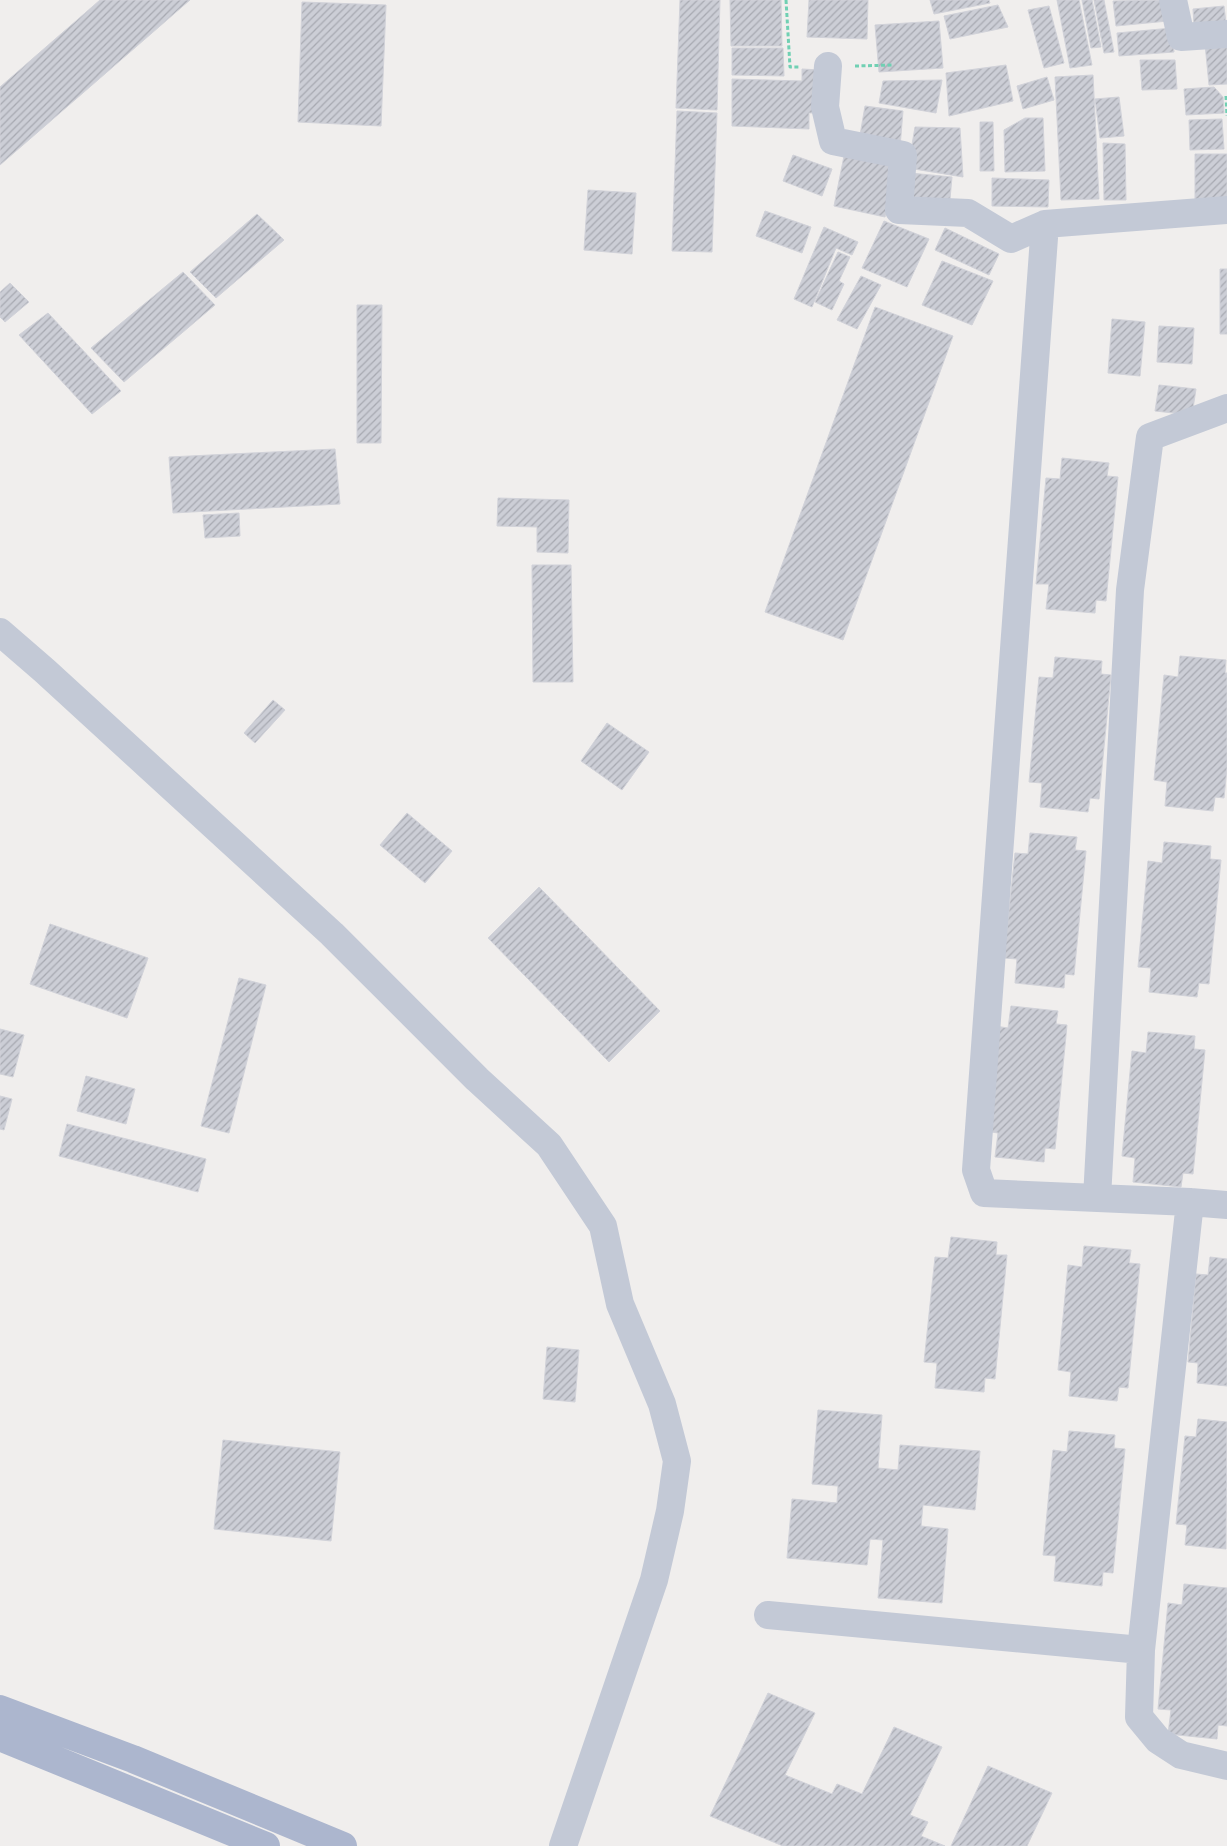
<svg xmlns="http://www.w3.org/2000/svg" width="1227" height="1846" font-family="'Titillium Web',sans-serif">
  <defs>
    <pattern id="building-hatch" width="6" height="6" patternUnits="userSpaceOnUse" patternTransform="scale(1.25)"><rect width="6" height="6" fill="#ccced6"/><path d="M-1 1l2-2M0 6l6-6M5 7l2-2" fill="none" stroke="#a7a9b1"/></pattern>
  </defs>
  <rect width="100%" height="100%" fill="#f0eeed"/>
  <path fill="url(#building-hatch)" stroke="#d1d2d9" d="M100 0H190L0 165V87Z
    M680 0H720L717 110 676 108Z
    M730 0H781L782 46H731Z
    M809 0H868L867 39 807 37Z
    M930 0H989L990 3 934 14Z
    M1057 0H1079L1092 65 1070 68Z
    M1082 0H1092L1101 47 1091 48Z
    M1094 0H1104L1114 52 1104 53Z
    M1166 0 1168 21 1116 26 1113 1Z
    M302 2 386 5 381 126 298 122Z
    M998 5 1008 27 950 39 944 16Z
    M1049 6 1064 63 1044 68 1028 10Z
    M1224 6 1226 23 1194 25 1193 9Z
    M939 21 943 68 879 72 875 25Z
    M1172 28 1174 52 1119 56 1117 33Z
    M1227 36V84L1209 85 1205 44Z
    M732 48H783L784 76 732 75Z
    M1140 60H1175L1177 89 1142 90Z
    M1006 65 1013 101 949 116 946 73Z
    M802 69 820 70 819 113H809V129L732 126V79L802 81Z
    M1093 75 1099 199 1061 200 1055 77Z
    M1047 77 1054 100 1023 109 1017 86Z
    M942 80 936 113 879 103 883 81Z
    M1214 87 1223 97 1224 113 1186 115 1184 89Z
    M1119 97 1124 136 1100 138 1095 99Z
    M865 106 903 111 900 147 859 141Z
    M677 111 717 113 712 252 672 251Z
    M1025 118H1043L1045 171 1005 172 1004 130Z
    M1222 119 1224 149 1190 150 1189 120Z
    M980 122H993L994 171H980Z
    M915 127 960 128 963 177 908 168Z
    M1103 143 1125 144 1126 200H1104Z
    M845 151 896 161 885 217 834 206Z
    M1195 154H1227V208H1195Z
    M793 155 832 169 822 196 783 181Z
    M910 173 952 177 949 210 906 206Z
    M992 178 1049 180 1048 207 992 206Z
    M588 190 636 193 632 254 584 250Z
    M765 211 811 227 802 253 756 236Z
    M257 214 284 240 216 298 190 272Z
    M884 221 929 239 907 287 862 268Z
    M824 227 858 242 852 255 836 248 812 307 794 299Z
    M945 228 999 254 989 275 935 250Z
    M838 252 850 257 839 281 844 284 832 310 815 302Z
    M942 261 993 281 972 325 922 305Z
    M1220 269H1227V334H1220Z
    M183 272 215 305 124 382 91 348Z
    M861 276 881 285 857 329 837 320Z
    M10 283 29 302 5 322 0 317V292Z
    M357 305H382L381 443H357Z
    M875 307 953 336 843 640 765 612Z
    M48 313 121 391 92 414 19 335Z
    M1112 319 1145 322 1140 376 1108 373Z
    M1159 326 1194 328 1192 364 1157 362Z
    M1159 385 1196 389 1192 415 1155 411Z
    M335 449 340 504 173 513 169 457Z
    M1062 458 1109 463 1107 476 1118 477 1106 601 1096 600 1095 613 1046 609 1049 584H1036L1046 478 1060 479Z
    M498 498 569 500 568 553 537 552V527L497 526Z
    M239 513 240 536 205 538 203 515Z
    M532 565H571L573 682H533Z
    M1180 656 1226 660 1225 673H1227V768L1224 798 1215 797 1213 811 1165 806 1167 782 1154 780 1164 675 1178 677Z
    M1055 657 1102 661 1101 674 1111 675 1099 799 1090 798 1088 812 1040 807 1042 783 1029 782 1039 677 1053 678Z
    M273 700 285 710 255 743 244 733Z
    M607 723 649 752 622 790 581 761Z
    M407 813 452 851 425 883 380 845Z
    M1030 833 1077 837 1075 850 1086 851 1074 975 1065 974 1064 988 1015 983 1017 959 1004 958 1015 853 1028 854Z
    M1164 842 1211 846 1210 859 1221 860 1209 984 1199 983 1197 997 1149 992 1151 968 1138 967 1148 861 1162 863Z
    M539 887 660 1011 609 1062 488 938Z
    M50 924 148 958 127 1018 30 984Z
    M239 978 266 985 229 1133 201 1126Z
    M1011 1006 1058 1011 1056 1024 1067 1025 1055 1149 1045 1148 1044 1162 995 1157 998 1133 985 1131 995 1026 1008 1028Z
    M0 1029 24 1035 13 1077 0 1074Z
    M1148 1032 1195 1036 1194 1049 1205 1050 1193 1174 1183 1173 1181 1187 1133 1182 1135 1158 1122 1156 1132 1051 1146 1053Z
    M86 1076 135 1089 126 1124 77 1111Z
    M0 1096 12 1099 4 1130 0 1129Z
    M67 1124 206 1159 198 1192 59 1156Z
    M951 1237 997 1242 996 1255H1007L995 1379 985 1378 984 1392 935 1388 937 1363 924 1362 935 1257 948 1258Z
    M1084 1246 1131 1250 1129 1263 1140 1264 1128 1388 1119 1387 1117 1401 1069 1396 1071 1372 1058 1370 1068 1265 1082 1267Z
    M1210 1257 1227 1259V1386L1197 1383 1198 1363 1188 1362 1196 1274 1208 1275Z
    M547 1347 579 1350 575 1402 543 1399Z
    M818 1410 882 1415 878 1468 898 1470 900 1445 980 1451 975 1510 923 1505 921 1526 948 1529 942 1603 878 1598 883 1540 870 1539 867 1565 787 1558 792 1499 837 1503 838 1486 812 1484Z
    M1198 1419 1227 1422 1226 1549 1185 1545 1187 1525 1176 1524 1185 1436 1196 1437Z
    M1069 1431 1115 1435 1114 1448 1125 1449 1113 1573 1103 1572 1102 1586 1054 1581 1056 1556 1043 1555 1053 1450 1067 1452Z
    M223 1440 340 1452 331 1541 214 1529Z
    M1184 1584 1227 1588V1726L1218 1725 1217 1739 1168 1734 1171 1710 1158 1709 1168 1603 1182 1605Z
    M768 1693 815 1713 785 1775 832 1794 837 1784 862 1794 894 1727 942 1747 910 1815 928 1822 921 1836 945 1846H783L710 1816Z
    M988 1766 1052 1793 1027 1846H951Z"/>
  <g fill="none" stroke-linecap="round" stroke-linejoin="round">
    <path stroke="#70d0b3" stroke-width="3" stroke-dasharray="4 2.5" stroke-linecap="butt" d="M786 0 790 67H799
      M855 66 893 65
      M1226 96 1227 116"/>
    <path stroke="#c3c9d6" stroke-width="28" d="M1173 0 1181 37 1227 34
      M828 66 825 107 833 141 903 155 899 210 968 213 1011 239 1045 224 1227 210
      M1045 224 976 1170 984 1193 1190 1202 1227 1205
      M0 632 45 671 332 934 477 1079 549 1145 603 1226 620 1304 662 1404 677 1461 670 1511 654 1580 563 1846
      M1097 1198 1130 590 1150 437 1227 408
      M1190 1202 1141 1650 1139 1717 1158 1740 1181 1755 1227 1766
      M768 1615 1141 1650"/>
    <path stroke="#acb6ce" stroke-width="28" d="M0 1709 133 1759 343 1846
      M0 1737 266 1846"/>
  </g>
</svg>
